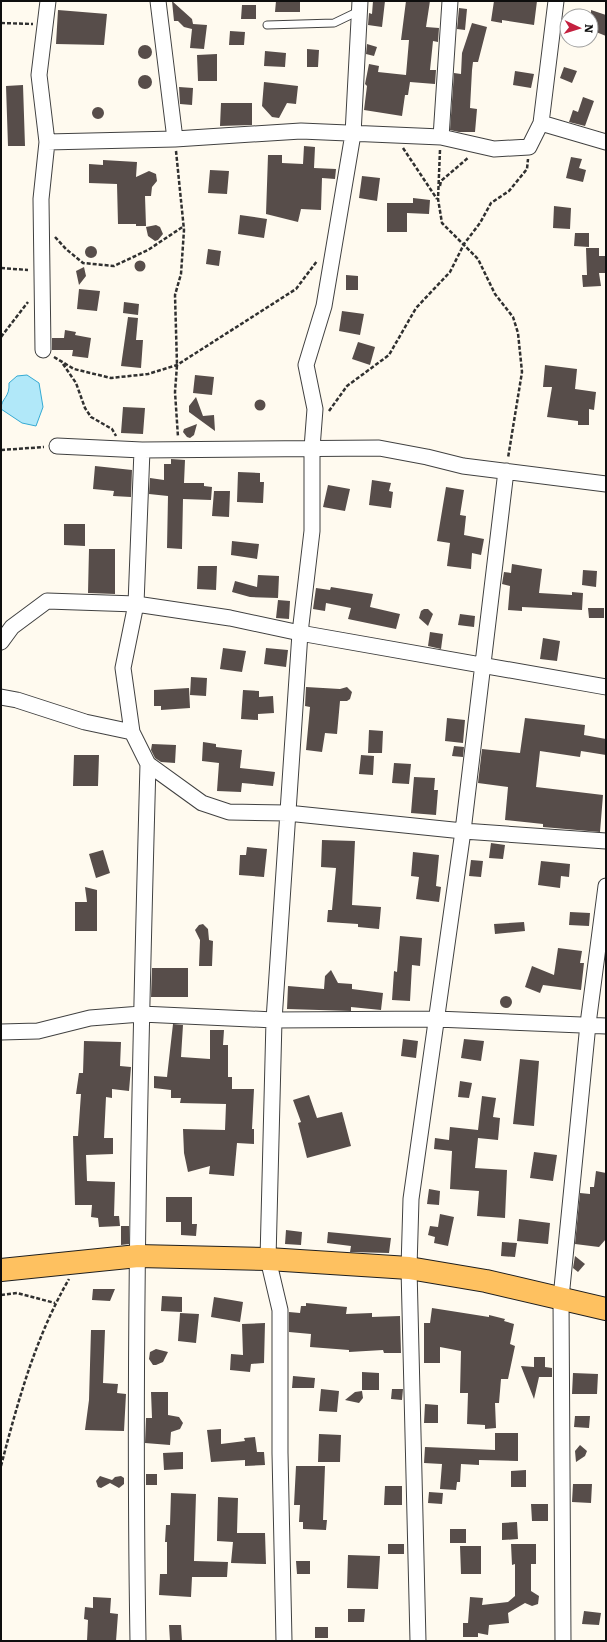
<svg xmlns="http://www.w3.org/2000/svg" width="607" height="1642" font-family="Literata,serif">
  <rect width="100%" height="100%" fill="#fffaef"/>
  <path fill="#b1e8f9" stroke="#35aad3" d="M27 375 39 383 43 407 36 426 22 423 1 409C1 398 10 398 9 383L17 376Z"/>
  <path fill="#574d4a" d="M172 1 192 19 193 24 207 25 204 49 190 48 192 29 184 27 178 21H174Z
    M276 1H300V12H275Z
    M373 1H385L382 27 368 25 369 13 372 14Z
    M406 1H430L426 27 439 28 438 42 433 41 430 70H436L435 84 410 82 408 95H405L402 116 364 110 367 86 365 84 369 64 379 66 378 72 406 75 409 40H401Z
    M494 1H537L534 25 502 20V23L491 21Z
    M242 5H256V19H241Z
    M459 8 467 9 465 30 457 29Z
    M58 10 107 14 104 45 56 44Z
    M591 10 606 15V36L591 30Z
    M472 23 487 27 478 62H473L472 70 470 108 477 109 475 132H459L450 130 454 73 461 74 462 53Z
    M230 31 245 32 244 45H229Z
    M367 44 377 47 374 56 366 54Z
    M138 52a7 7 0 1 1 14 0a7 7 0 1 1-14 0Z
    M307 49 319 50 318 67H307Z
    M265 51 286 53 285 67 264 66Z
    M217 54V81H198L197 55Z
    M564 67 577 71 572 83 560 78Z
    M515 71 534 74 531 88 513 85Z
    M138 82a7 7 0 1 1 14 0a7 7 0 1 1-14 0Z
    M264 82 298 86 296 104 287 103 279 118 272 117 262 106Z
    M23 85 25 146H8L6 86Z
    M179 87 193 88 192 105 180 104Z
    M583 97 594 101 585 126 569 122 573 110 578 112Z
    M221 103H252V125L220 126Z
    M92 113a6 6 0 1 1 12 0a6 6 0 1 1-12 0Z
    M304 146 315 147 314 168 336 169 335 179 322 178 321 210 301 209 298 222 266 214 268 155H282V163L303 164Z
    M571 157 582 159 579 168 586 170 583 182 566 178Z
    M103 160 137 162 136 177 149 171 156 174 157 181 152 187 151 196H145L146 226H136V224H118L117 184 89 183V164L103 165Z
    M210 170 229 171 227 194 208 193Z
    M362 176 380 178 377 201 359 198Z
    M413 198 430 200 429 214 407 213V232H387V203H413Z
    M554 206 571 208 570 229 553 228Z
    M240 215 267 219 264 238 238 234Z
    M156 225 160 227 163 234 158 240 155 241 148 236 146 227Z
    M575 233H589V247L574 246Z
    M85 252a6 6 0 1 1 12 0a6 6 0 1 1-12 0Z
    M586 248H599V256H606V273H599L601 286 583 287 582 275H587Z
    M208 249 221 251 219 266 206 264Z
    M134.5 266a5.5 5.5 0 1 1 11 0a5.5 5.5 0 1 1-11 0Z
    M84 267 86 276 79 285 76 271Z
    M346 275 358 276V290H346Z
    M79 289 100 291 97 311 77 309Z
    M124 302 139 304 138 315 123 313Z
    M342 311 364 314 360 335 339 331Z
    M128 317 138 318 136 340H143L141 368 121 366Z
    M65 330 76 332 75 335 91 338 88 358 72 356 73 350H52V338H64Z
    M358 342 375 347 370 365 352 359Z
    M545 365 577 369 575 389 596 392 594 410 589 409V425H578V421L547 417 552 387H543Z
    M195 375 214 377 212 395 193 393Z
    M196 397 203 416 214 415 215 431 189 412V406Z
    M254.5 405a5.5 5.5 0 1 1 11 0a5.5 5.5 0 1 1-11 0Z
    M123 407 145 408 143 434 121 433Z
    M197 424 194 435 190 438 187 437 183 432 184 429Z
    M171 459 185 460 184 483H204V486L212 487 211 500 183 499 182 549 167 548 168 496 149 494 150 478 164 480V464H171Z
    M95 466 132 470 131 497 113 496 114 491 93 489Z
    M238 472 260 473V482H264L263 503 237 502Z
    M372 480 391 483 389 491 393 492 391 508 369 505Z
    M328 485 350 489 345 511 323 507Z
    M446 487 464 490 460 515 466 516 464 535 484 539 481 555 472 553 471 569 447 566 450 543 437 541Z
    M214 491H230L229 517 212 516Z
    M64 524H85V546L64 545Z
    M232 541 259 544 257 559 231 555Z
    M89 549H115V594L88 593Z
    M512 564 542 569 539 593 572 595V592L583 593 582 610 522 607V611L508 610 510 586 502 584 504 572 511 573Z
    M198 566H217L216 590 197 589Z
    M583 570 597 571 596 587 582 585Z
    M258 575 279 576 278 598 250 597 232 592 235 581 257 587Z
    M331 587 373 594 370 607 400 614 396 629 348 619 351 608 326 603 325 611 313 609 316 588 330 590Z
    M278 600 290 601 289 619 276 618Z
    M588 608H604V618H589Z
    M424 609H428L433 614 428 626 419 618 421 611Z
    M460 614 475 616 474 627 458 625Z
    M430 632 443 634 441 649 428 646Z
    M543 638 560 641 557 661 540 659Z
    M223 648 246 651 242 672 220 669Z
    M266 648 288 650 286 667 264 664Z
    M191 677 207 678 206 696 190 695Z
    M306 687 340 689 347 687 352 692 350 699 347 701H340L337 734 325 733 322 752 306 750 310 707 305 706Z
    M189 688 190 708 161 710V706H154V690Z
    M243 690 259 691V697L273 696 274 713 258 714V720L241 719Z
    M447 718 465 720 463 743 445 741Z
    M525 718 585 725 584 735 606 739V755L581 751 580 757 540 751 536 787 603 795 600 832 543 827V824L505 820 508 787 478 783 482 749 520 753Z
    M369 730 383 731 382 753H368Z
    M203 742 216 744V747L242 750 240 768 275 772 273 786 242 783 241 792 217 791 219 763 202 761Z
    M152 744 176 745 175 763 161 762 155 758 151 750Z
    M454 746 464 747 463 757 452 756Z
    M74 755H99L98 786H73Z
    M361 755 374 756 373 775 359 774Z
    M394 763 411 764 409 784 392 783Z
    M414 777 435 778 434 790H438L436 815 411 813Z
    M322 840 355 841 352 905 381 907 379 929 358 927V924L327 922 328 910H332L336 868 321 867Z
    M491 843 505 845 503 859 489 858Z
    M247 847 267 849 264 877 239 875 240 855H246Z
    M103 850 110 873 96 878 89 854Z
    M413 852 439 855 436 886 441 887 439 902 416 899 419 877 411 876Z
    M471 860 483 861 481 877 469 876Z
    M541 861 570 864 569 877 561 876 560 888 538 885Z
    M85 887 97 890V931H75V902H87Z
    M570 912 590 913 589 926 569 925Z
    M524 922 525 931 495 934 494 924Z
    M203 924 208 929 209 940 213 941 212 966H199L200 940 195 930 199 925Z
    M400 936 422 938 420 966 412 965 410 1001 392 1000 394 971 397 972Z
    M558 948 582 951 580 963H584L581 990 543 985 540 993 525 987 532 966 554 975Z
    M152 968H188V997H151Z
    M331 970 338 983 352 984V989L383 993 381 1010 351 1007V1011L287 1009 288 986 324 989 325 976Z
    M500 1002a6 6 0 1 1 12 0a6 6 0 1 1-12 0Z
    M173 1024 183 1025 181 1057 210 1059V1030H224L223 1045H228V1077H232V1089H254L252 1129H254V1144L237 1143 234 1176 209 1174 210 1166 188 1172 184 1153 183 1129 225 1130 226 1104 180 1103 181 1098H171V1090L154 1088V1076L167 1077Z
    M403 1039 418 1041 416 1058 401 1056Z
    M464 1039 484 1041 481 1061 461 1058Z
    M84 1041 121 1042 120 1066 131 1067 129 1091 112 1089V1098L106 1097 104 1138H113V1154L86 1155 87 1181 115 1182 114 1216H119L120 1226 99 1227 98 1218 91 1217 92 1205H75L73 1136H78L81 1094H76L79 1073H83Z
    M520 1059 539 1061 534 1126 513 1124Z
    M460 1081 472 1083 469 1098 458 1097Z
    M309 1095 317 1118 342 1112 351 1146 307 1158 298 1123 301 1122 293 1100Z
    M482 1096 496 1098 493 1117 500 1118 498 1140 478 1138 475 1168 507 1170 505 1218 477 1216 479 1191 450 1189 452 1151 434 1149 435 1138 449 1140 450 1127 478 1130Z
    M534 1152 557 1155 553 1181 530 1178Z
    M596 1171 606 1173V1239L599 1247 575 1244 580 1193 590 1194V1187H594Z
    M429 1189 440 1191 439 1205 427 1204Z
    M166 1197H192V1224H197L196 1236 181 1235V1222H166Z
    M440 1214 454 1217 448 1246 434 1243 435 1237 428 1235 430 1226 438 1227Z
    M519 1219 550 1223 548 1244 517 1241Z
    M121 1226H129V1244L121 1245Z
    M286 1230 302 1232 301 1245 285 1244Z
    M328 1232 391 1238 389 1253 350 1252 351 1246 327 1243Z
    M502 1242 517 1243 515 1257 501 1256Z
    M575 1256 585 1264 578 1272 573 1268Z
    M93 1289H115L110 1301 92 1300Z
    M162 1296 182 1297V1312L161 1311Z
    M214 1297 243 1302 240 1322 211 1317Z
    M306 1303 347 1307 346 1314 372 1313V1317L400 1316 401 1353H384L383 1350 349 1352V1350L310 1347 311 1334 289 1332V1312L300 1313 301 1306H306Z
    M432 1308 489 1317V1315L505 1319 504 1321 514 1324 510 1344 515 1346 508 1379H501L499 1403H495L496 1428 485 1429V1425L467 1424 468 1393H460L461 1351 440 1347V1363H424V1323H430Z
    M180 1313 199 1314 196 1343 178 1341Z
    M265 1323 264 1363 251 1364 250 1372 230 1370 231 1354 243 1355 242 1324Z
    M91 1330H105L103 1383 118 1384 117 1393 126 1394 124 1431 85 1430 89 1400Z
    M156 1349 168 1352 163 1362 156 1365H153L149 1359 150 1352Z
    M534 1357H545V1367L552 1368V1377H539L534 1399 521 1366 534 1367Z
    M362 1372 379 1373V1390H362Z
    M573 1373 598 1374 597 1394H572Z
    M293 1376 315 1378 314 1388H292Z
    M321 1389 339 1391 337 1412 319 1411Z
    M392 1389H403L402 1400 391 1399Z
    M362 1391 363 1398 359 1403 345 1400 355 1392Z
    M151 1392H168V1415L179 1417 183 1423 180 1429 171 1432 170 1445 145 1443 146 1418H152Z
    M425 1404 438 1405V1423H424Z
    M575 1416H590L589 1428 574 1427Z
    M221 1429V1444L245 1441 244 1438 255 1437 257 1452H264L265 1465 245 1466V1460L211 1462 207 1430Z
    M495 1433H518V1461L479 1460V1465L461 1464 460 1482H457L456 1490 440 1489 442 1464 424 1463 425 1447 495 1450Z
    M319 1434 341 1435 340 1462H318Z
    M580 1445 587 1451 585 1456 576 1462 575 1451Z
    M183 1452V1469L164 1470 163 1453Z
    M296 1466H325L323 1520H327L326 1530 303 1529V1522H299L300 1505H294Z
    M526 1470V1487H511V1471Z
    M146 1474H157V1485H146Z
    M100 1476 112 1480 115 1477 121 1476 124 1478V1484L119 1488 110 1483 101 1488 98 1487 96 1481Z
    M573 1484H592L591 1503 572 1502Z
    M385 1486H402V1505H384Z
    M429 1492 443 1493 442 1504 428 1503Z
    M171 1493 196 1494 194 1561 228 1562 227 1577H192L191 1597 159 1595 160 1574H167V1542H165L166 1525H170Z
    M218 1497 238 1498 237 1533H265L266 1564 231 1563 233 1542 217 1541Z
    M531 1504H548V1521H532Z
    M517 1522 518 1539 502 1540V1523Z
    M450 1529H466V1543H450Z
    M388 1544H404V1554H388Z
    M511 1544H536V1564H531V1591L539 1596 538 1604 532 1606 525 1603 508 1613 509 1623 489 1625 488 1635 478 1633V1637H463V1623H468L470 1597 483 1598 482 1605 508 1602 515 1596V1564L512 1565Z
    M460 1546H481V1574H461Z
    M348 1555 380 1556 378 1589 347 1588Z
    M296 1561H310V1574H297Z
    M93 1597 111 1598 110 1613 118 1614 116 1641H87L88 1620 84 1619 85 1607 93 1608Z
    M348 1609H365L364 1622H348Z
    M584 1611 601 1613 599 1625 582 1624Z
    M169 1625H181L182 1641H170Z
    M315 1627H328V1638H315Z"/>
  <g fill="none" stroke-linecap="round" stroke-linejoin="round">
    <g stroke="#414141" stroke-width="9">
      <path id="lane" d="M267 25 334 23 359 11"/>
    </g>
    <g stroke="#414141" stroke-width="17">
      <path id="street" d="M158 1 175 139
        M541 123 606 142
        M441 137 450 1
        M47 142 175 139 301 131 441 137 494 149 529 147 541 123 556 1
        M43 350 41 199 47 142 39 75 48 1
        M57 446 142 450 379 448 427 457 463 466 606 484
        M1 642 12 627 47 601 136 604 230 618 300 633 606 687
        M1 697 17 700 85 722 132 732
        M148 764 202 803 229 812 287 813 463 831 606 841
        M1 1032 38 1031 90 1018 141 1014 274 1020 436 1019 606 1026
        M138 1641C133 1349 140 1056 148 764L132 732 123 668 136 604 142 450
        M284 1641 280 1453V1310L268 1259 274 1020 300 633 312 531V448L315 409 306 365 324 306 353 134 360 1
        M418 1641 409 1268 411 1199 463 831 506 471
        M563 1641 561 1298 588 1024 606 886"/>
    </g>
    <g stroke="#1f1f1f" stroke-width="24">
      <path id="primary" d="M1 1270 138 1256 268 1259 409 1268 486 1281 606 1309"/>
    </g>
    <path stroke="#303030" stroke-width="2.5" stroke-dasharray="4 2" stroke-linecap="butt" d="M1 23 33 24
      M403 148 437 199
      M440 150 438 199 442 223 478 259 495 294 513 317 518 333 522 372 508 458
      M176 151 184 230 181 274 175 295 177 365 175 392 178 437
      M440 186 441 181 469 157
      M55 237 66 249 83 263 114 266 148 250 184 226
      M1 268 28 270
      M1 337 28 302
      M54 357 74 369 111 378 148 374 177 365 296 289 317 261
      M63 364 76 383 85 408 91 417 112 429 116 436
      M329 411 347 386 389 355 416 308 450 272 464 244 480 223 491 203 509 191 527 169 528 159
      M1 450 44 447
      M1 1295 17 1293 55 1303
      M1 1466C18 1401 35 1338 69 1279"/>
    <use href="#lane" stroke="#fff" stroke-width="7"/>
    <use href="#street" stroke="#fff" stroke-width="15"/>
    <use href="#primary" stroke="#fec160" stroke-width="22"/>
  </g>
  <rect width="607" height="1642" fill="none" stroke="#0e0e0e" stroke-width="4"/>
  <g transform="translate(579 28) rotate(94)"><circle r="19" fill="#ffffff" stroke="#9f9f9f"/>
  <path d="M0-3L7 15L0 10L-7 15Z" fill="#c4203f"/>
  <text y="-6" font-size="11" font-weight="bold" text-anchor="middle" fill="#0e0e0e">N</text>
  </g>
</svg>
